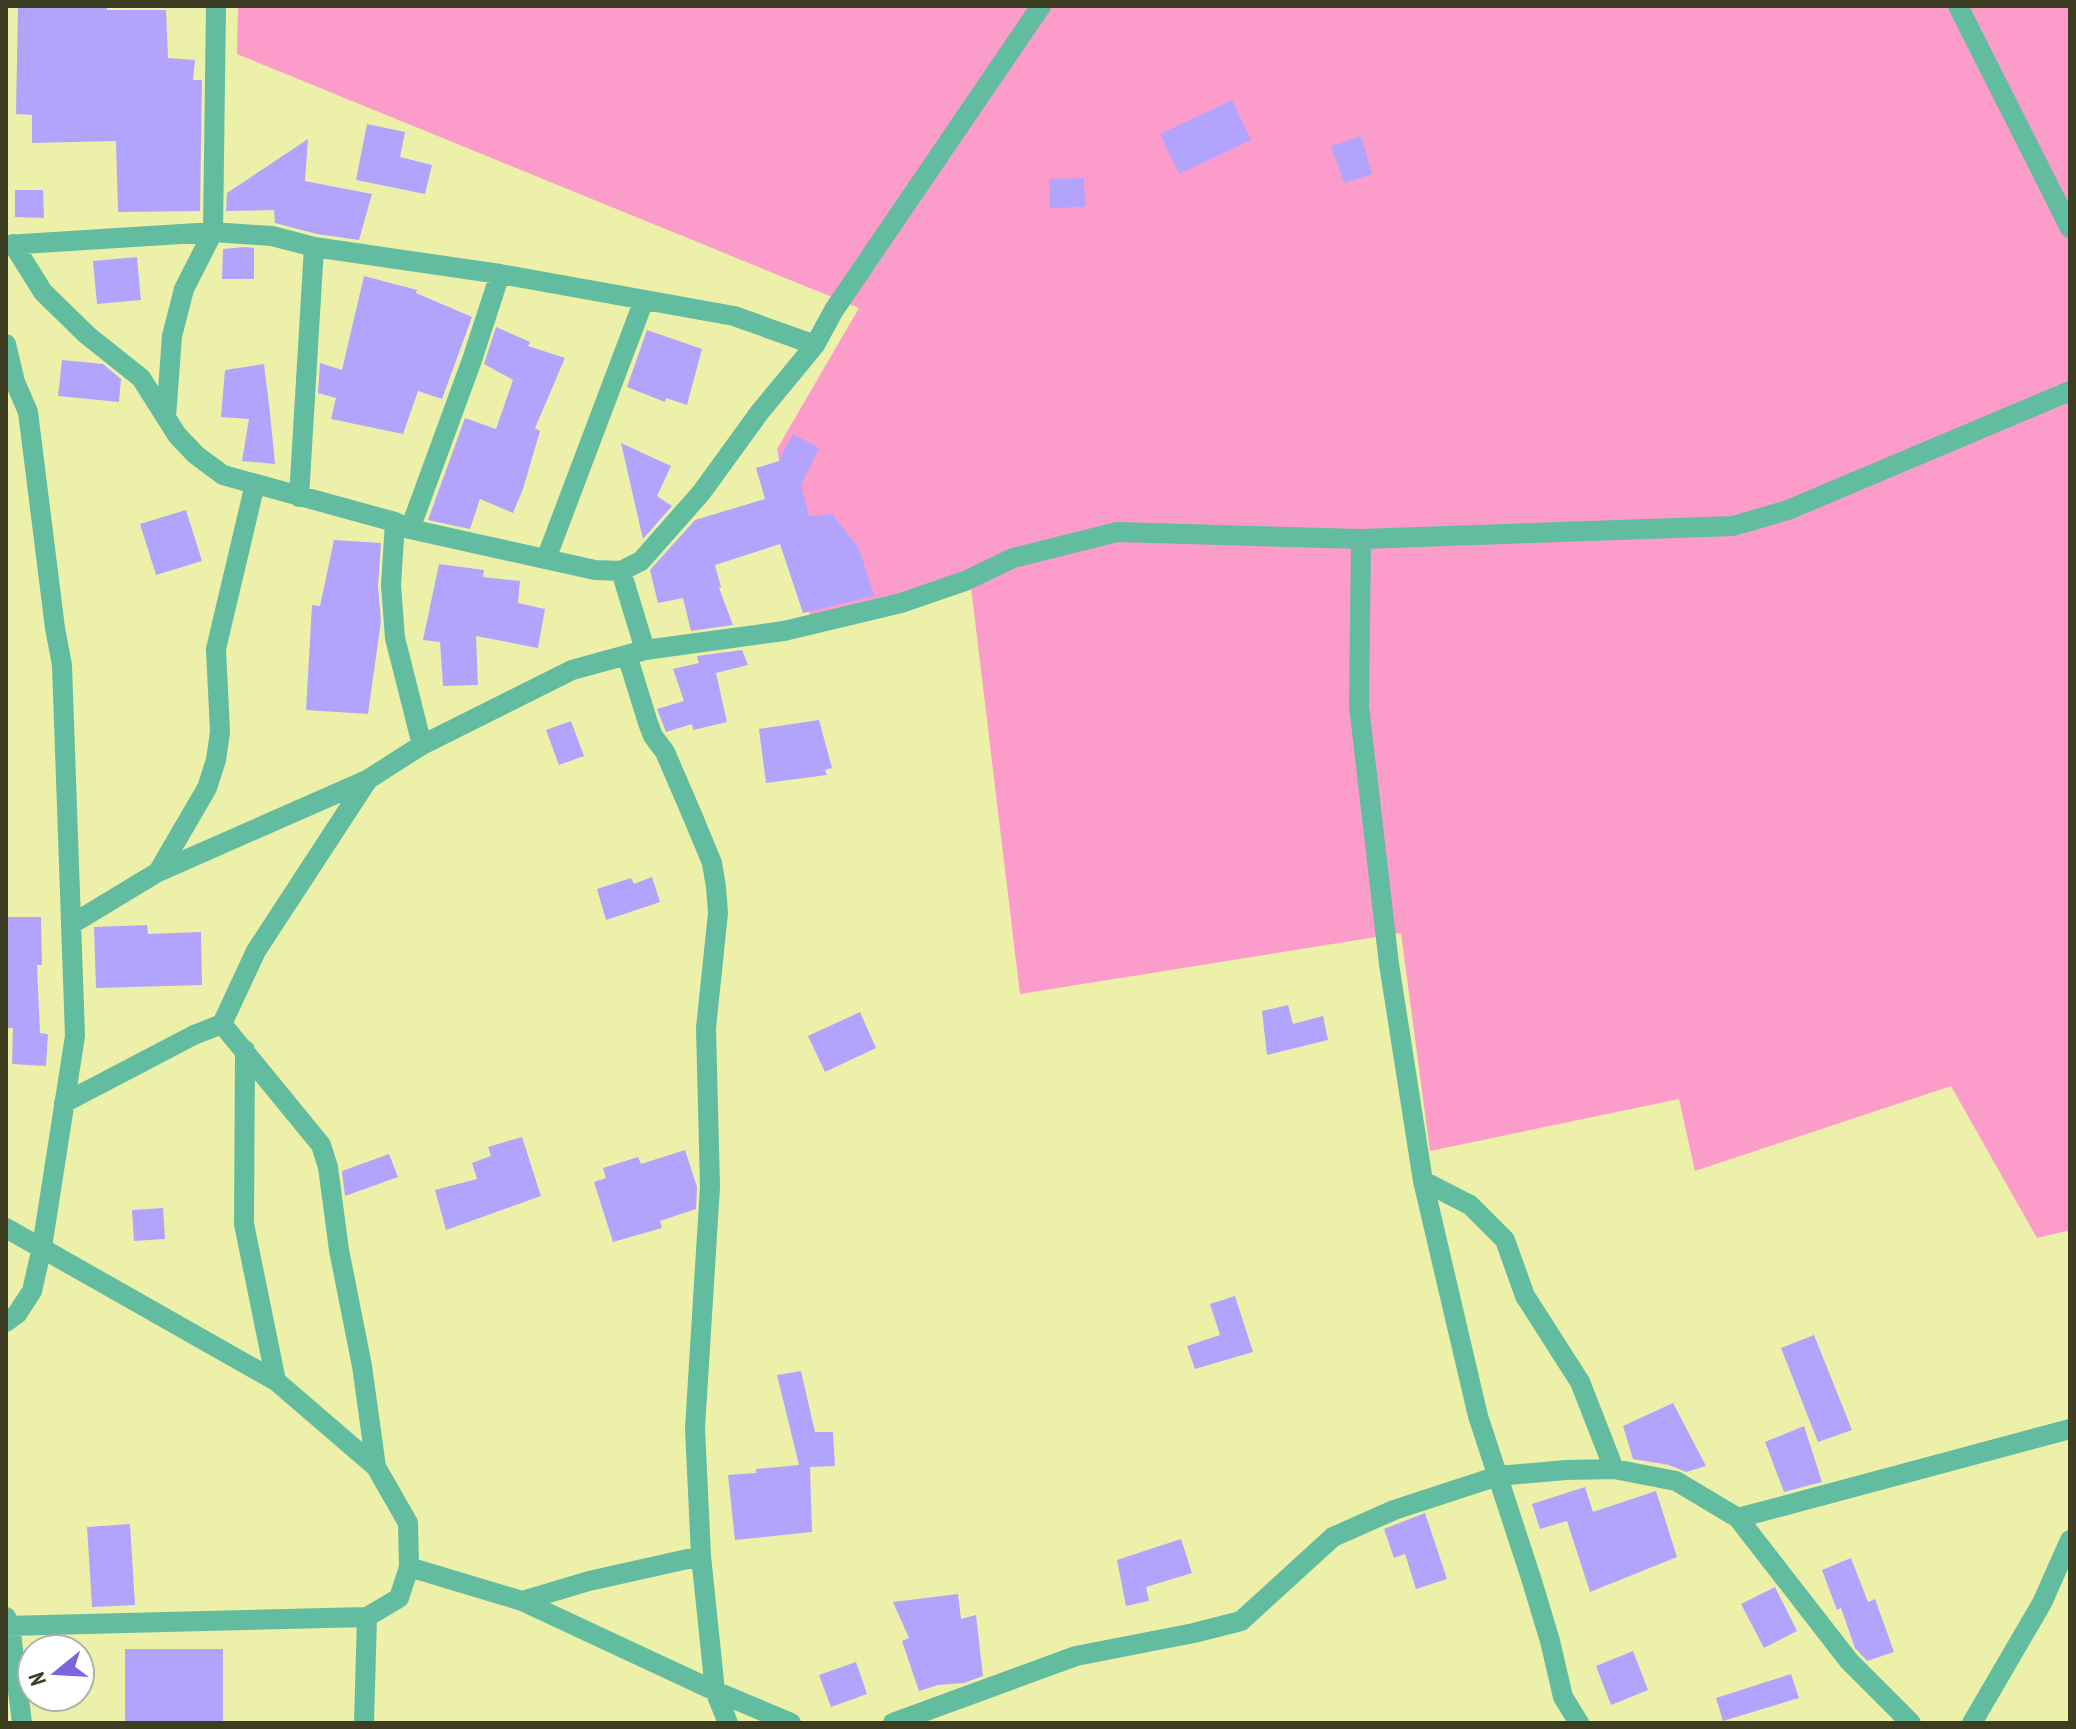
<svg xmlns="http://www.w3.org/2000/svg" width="2076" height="1729" font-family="'PT Sans Narrow',sans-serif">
  <rect width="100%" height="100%" fill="#edf0a8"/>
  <path fill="#fb9cca" d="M238 6H2070V1230L2037 1238 1951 1086 1695 1171 1679 1099 1430 1151 1401 933 1020 994 971 587 810 617 777 449 859 308 237 54Z"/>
  <path fill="#b2a4fd" d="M18 6H107V10H166L168 58 195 60 193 80H202L200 211 118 212 116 141 32 143V115L16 114Z
    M1232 100 1251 140 1179 174 1160 134Z
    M367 124 405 132 400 157 432 165 425 194 356 180Z
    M1361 136 1372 174 1344 183 1331 146Z
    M308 139 305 181 372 194 359 240 317 234 275 223 274 210 226 211 227 193Z
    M1084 178 1085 207 1050 208 1049 179Z
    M15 190H43L44 218 15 217Z
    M245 247 254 248V279H222L223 249Z
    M137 257 141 300 97 304 93 261Z
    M364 276 417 290 416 293 472 317 442 399 418 391 403 434 331 419 336 398 318 393 320 363 342 370Z
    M496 327 530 342 528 346 565 358 535 428 540 431 523 489 513 513 480 499 470 529 428 520 465 418 496 429 513 380 484 364Z
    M647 330 702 349 687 405 666 398 665 402 627 387Z
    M62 360 103 364 121 379 119 402 58 396Z
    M264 364 270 413 275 464 242 461 249 419 221 417 225 370Z
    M793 434 819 448 801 485 809 516 832 514 859 548 874 596 803 613 780 544 715 565 721 587 719 588 733 625 691 631 683 598 658 603 650 570 695 520 765 499 756 468 779 461Z
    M621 443 671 466 657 496 672 506 643 539Z
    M186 510 202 561 156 575 140 524Z
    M334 540 381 543 378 586 381 621 368 714 306 710 312 605 320 606Z
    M439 564 484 570 483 577 520 581 518 603 545 609 538 648 476 636 478 685 443 686 440 642 423 640Z
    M742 650 748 665 716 673 727 722 693 730 692 724 666 732 657 709 684 701 673 669 699 663 697 656Z
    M819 720 832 768 825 770 827 775 766 783 759 729Z
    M571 721 584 756 559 765 546 730Z
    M652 877 660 902 606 920 597 889 631 878 634 884Z
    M6 917H41L42 965H37L40 1033 48 1034 46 1066 12 1064 13 1028H6Z
    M147 925 148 934 201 932 202 985 96 988 94 927Z
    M1288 1005 1293 1024 1323 1016 1328 1040 1267 1055 1262 1011Z
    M860 1012 876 1048 825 1072 808 1036Z
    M522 1137 541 1196 446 1230 435 1190 477 1179 472 1163 491 1156 488 1147Z
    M685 1150 697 1187 696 1209 660 1221 662 1228 613 1242 594 1182 606 1178 603 1168 638 1157 641 1164Z
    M389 1154 398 1177 345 1196 342 1171Z
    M163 1208 165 1239 134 1241 132 1210Z
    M1235 1296 1253 1352 1195 1369 1187 1346 1220 1335 1210 1304Z
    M1814 1335 1852 1430 1818 1442 1781 1348Z
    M801 1371 815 1432H833L835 1466 810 1467 812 1532 735 1540 728 1475 756 1473V1469L799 1465 777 1375Z
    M1673 1403 1706 1466 1686 1472 1669 1465 1633 1459 1623 1426Z
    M1804 1426 1822 1482 1784 1492 1765 1442Z
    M1585 1487 1593 1512 1656 1491 1677 1557 1590 1592 1567 1521 1540 1529 1532 1504Z
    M1425 1513 1447 1579 1416 1589 1405 1554 1394 1558 1384 1529Z
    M130 1524 135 1605 92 1607 87 1527Z
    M1181 1539 1192 1573 1146 1587 1149 1601 1126 1606 1117 1560Z
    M1851 1558 1868 1602 1875 1599 1894 1652 1867 1661 1855 1648 1841 1608 1837 1610 1822 1570Z
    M1775 1587 1797 1631 1764 1648 1741 1604Z
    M958 1594 961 1619 976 1615 983 1676 964 1683 938 1685 919 1691 902 1641 909 1638 893 1602Z
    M125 1649H223V1723H125Z
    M1633 1651 1648 1690 1611 1705 1596 1666Z
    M856 1662 867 1694 831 1707 819 1675Z
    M1791 1674 1799 1698 1723 1721 1716 1698Z"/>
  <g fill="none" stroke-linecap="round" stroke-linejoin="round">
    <path stroke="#62bc9f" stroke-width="20" d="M1958 6 2070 228
      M13 244 43 292 87 335 141 378 177 435 196 455 223 475 395 522 410 529 595 570 621 571
      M6 245 213 232 272 236 314 247 500 274 734 316 815 345
      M6 344 15 382 28 412 55 628 62 665 75 1036 42 1247 32 1291 17 1314 6 1322
      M166 417 172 336 184 289 213 232 216 6
      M299 497 314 247
      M395 522 391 585 395 638 422 745
      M410 529 472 360 500 274
      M1361 539 1359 706 1389 964 1423 1181 1478 1416 1531 1578 1550 1641 1563 1697 1579 1723
      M546 559 644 300
      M645 650 784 631 901 603 965 581 1013 558 1117 532 1361 539 1733 526 1788 510 2070 391
      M627 655 648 723 653 736 665 752 693 817 712 863 716 887 718 913 706 1028 710 1187 695 1428 701 1556 715 1691 728 1723
      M158 872 207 788 216 760 220 732 216 649 255 484
      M72 924 158 872 367 780 422 745 572 670 645 650 621 571 641 561 701 493 759 413 815 345 834 310 1041 6
      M245 1050 244 1224 276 1381
      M64 1103 194 1035 222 1024 256 951 367 781
      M1423 1181 1470 1205 1505 1240 1525 1296 1580 1382 1614 1469 1676 1481 1738 1518 1849 1661 1911 1723
      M6 1228 276 1381 376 1467
      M1738 1518 2070 1429
      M409 1567 522 1601 715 1691 791 1723
      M522 1601 589 1581 701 1556
      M6 1617 10 1625 22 1723
      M6 1626 367 1617 399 1598 409 1567 408 1523 376 1467 362 1366 339 1250 328 1167 321 1145 222 1024
      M364 1723 367 1617
      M893 1723 1076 1656 1194 1633 1241 1621 1333 1537 1394 1510 1498 1476 1566 1470 1614 1469
      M1972 1723 2042 1603 2070 1540"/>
  </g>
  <rect width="2076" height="1729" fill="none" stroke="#3d3e21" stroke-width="16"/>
  <g transform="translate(56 1673) rotate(252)"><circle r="38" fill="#ffffff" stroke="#b1b2a6" stroke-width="2"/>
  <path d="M0-6L14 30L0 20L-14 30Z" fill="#7e63dd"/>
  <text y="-12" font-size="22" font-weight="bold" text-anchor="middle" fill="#3d3e21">N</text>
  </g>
</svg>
